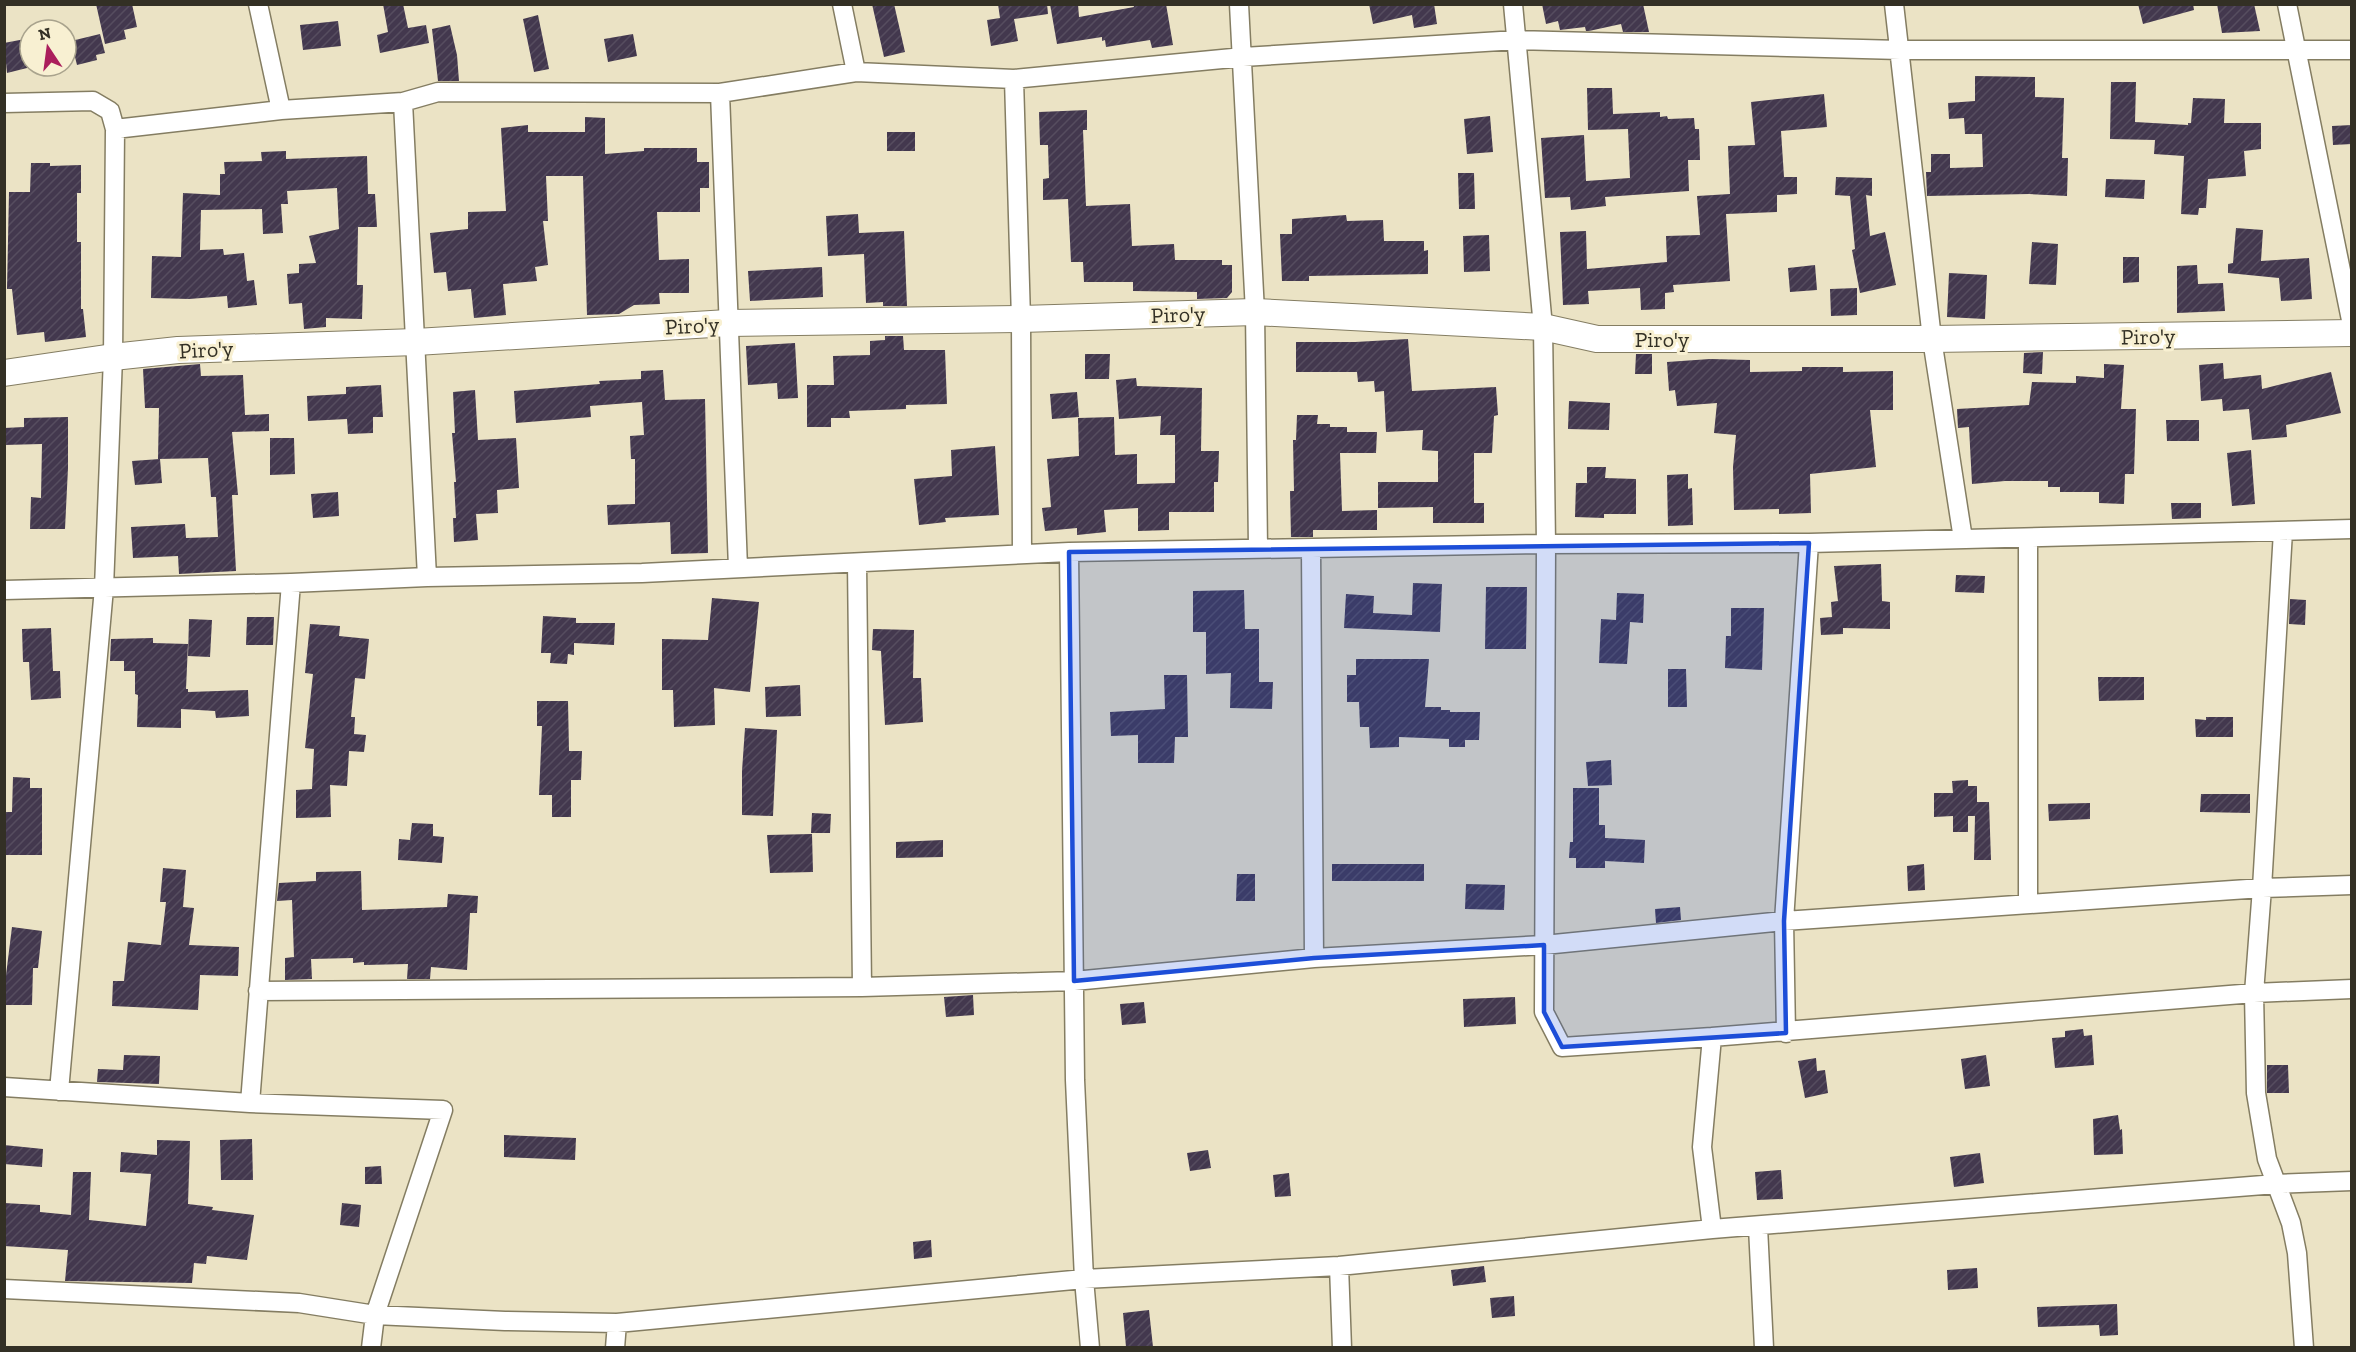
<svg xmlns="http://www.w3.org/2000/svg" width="2356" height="1352" font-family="'Zilla Slab',serif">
  <defs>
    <pattern id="building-hatch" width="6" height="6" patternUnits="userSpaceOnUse" patternTransform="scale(1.5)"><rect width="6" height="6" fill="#43384e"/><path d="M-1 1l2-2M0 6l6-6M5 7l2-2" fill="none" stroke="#564d5f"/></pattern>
  </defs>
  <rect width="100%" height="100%" fill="#ebe3c5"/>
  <path fill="url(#building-hatch)" d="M96 4H132L137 27 124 30 126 39 105 44Z
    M383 4H403L408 28 426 25 429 43 380 53 377 35 388 32Z
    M872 4H894L905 52 884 57Z
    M998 4H1047L1048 14 1014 19 1018 41 991 46 987 20 1000 18Z
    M1050 4H1078L1079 17 1134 7 1133 4H1166L1173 45 1152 48 1150 40 1106 47 1105 40 1102 41V37L1057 44Z
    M1369 4H1434L1437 24 1414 28 1412 15 1373 24Z
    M1542 4H1643L1649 32H1623L1621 24 1589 31H1586L1585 27 1560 30 1558 21 1546 24Z
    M2138 4H2193L2194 10 2143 24Z
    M2217 4H2254L2260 31 2222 33Z
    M538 15 549 69 534 72 523 19Z
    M338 21 341 46 303 50 300 25Z
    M450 25 457 55 459 81H438L432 29Z
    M100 34 105 53 96 55 97 60 77 65 71 41Z
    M633 34 637 56 608 62 604 39Z
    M25 39 31 67 7 73 4 43Z
    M1975 76 2035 77V97L2064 98 2062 158H2068L2067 196 2029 194 1927 196 1926 172H1931V154H1950V168L1983 167 1982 134H1965L1964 118 1949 119 1948 103 1975 101Z
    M2111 82H2136L2135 122 2188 125V123H2191L2193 98 2225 99 2224 123H2261V149L2244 151 2246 176 2208 179 2206 208H2199L2198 215 2181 214 2184 156 2154 154 2155 140 2110 139Z
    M1587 88H1612L1613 114 1660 112V117L1667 116 1668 119 1694 118 1695 129H1699L1700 160H1688L1689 191 1605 197 1606 206 1571 210 1570 197 1545 198 1541 138 1584 135 1586 181 1630 178 1628 129 1588 130Z
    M1824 94 1827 127 1781 131 1784 177H1797V194L1777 195V212L1726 214 1730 281 1673 285 1674 292 1665 293V309L1641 310 1640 288 1588 291 1589 304 1563 305 1560 232 1586 231 1587 269 1667 262 1666 236 1700 235 1697 196 1730 194 1728 146 1755 145 1751 102Z
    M1087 110V130H1083L1086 206 1130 204 1132 246 1174 244 1175 260H1222V265H1232V292L1227 298 1197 299V292L1133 291V282H1084L1083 262H1071L1068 199 1043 200V179L1049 178 1048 145H1040L1039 112Z
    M1490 116 1493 152 1467 154 1464 119Z
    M585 117 605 118V154L644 151V148H697V162H709V188H700V212H657L659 260 689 259V293H659L660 304 634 305 619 314 587 315 583 176H546L548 221H543L548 265 535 267 537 281 503 284 506 315 474 318 471 289 448 291 446 272 434 273 430 233 468 229V212L506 211 501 128 528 125V132H585Z
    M2352 125V144L2333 145 2332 126Z
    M887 132H915V151H887Z
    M286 151V159L367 156 368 194H375L377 227H358L357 285H363L362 319 326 318V327L304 329 302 303 289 304 287 274 299 273V264L316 263 309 236 339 229 337 188 287 191 288 204H281L283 233 263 234 262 209 201 210 200 250 223 249 224 255 244 253 247 281 254 280 257 305 228 308 227 296 189 299 151 298 152 256 181 257 183 193 220 195V174H225L224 162 262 161 261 152Z
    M31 163H50V166L81 165V193H77V242H81V309H83L86 337 45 342 44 332 17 335 12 289H7L9 192H30Z
    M1458 173H1474L1475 209H1459Z
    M1836 177 1872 178V196L1866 195 1870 236 1885 232 1896 285 1860 293 1852 250 1855 249 1850 196 1835 195Z
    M2106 179 2145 180 2144 199 2105 197Z
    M858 214 859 233 904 231 907 306H883V302L866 303 864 254 828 256 826 216Z
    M1346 215 1347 221 1383 220 1384 241H1424V251L1428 250V274L1309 276V281H1282L1280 234H1292V219Z
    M2236 228 2263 230 2261 261 2309 258 2312 299 2281 301 2279 278 2228 273V264L2233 263Z
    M1489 235 1490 271 1464 272 1463 236Z
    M2032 242 2058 244 2056 285 2029 284Z
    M2123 257H2139V282L2123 283Z
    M1815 265 1817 290 1790 292 1788 268Z
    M2197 265 2198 284 2223 283 2225 311 2177 313V266Z
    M822 267 823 297 750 301 748 271Z
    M1949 273 1987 275 1985 319 1947 317Z
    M1857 288V315L1831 316 1830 289Z
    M885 336H903L904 350H945L947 404 906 405V409L849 411 850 418H831V427H807V385H834L833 356 870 355V341L885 340Z
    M1408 339 1412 391 1496 387 1498 415 1494 416 1492 453H1474V503H1484V523H1433V507L1378 508V482H1438V451L1422 450 1423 430 1386 432 1384 391 1375 392 1374 381 1358 382 1357 372H1296V342H1355Z
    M795 343 798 398 778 399 777 383 748 385 746 346Z
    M2043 352 2042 374 2023 373 2024 353Z
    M1085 354H1110L1109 379H1085Z
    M1636 354H1652V374H1635Z
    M1710 359 1750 360V372L1802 371V367H1843V372L1893 371V410H1870L1876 467 1810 474 1811 513 1779 514V509L1734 510 1733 467 1736 435 1714 433 1717 403 1677 406 1675 390 1669 391 1667 362Z
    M2223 363 2224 379 2261 375 2262 389 2331 372 2341 413 2286 425 2287 437 2252 440 2249 409 2223 411 2222 399 2201 401 2199 365Z
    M200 364 201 376 243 375 245 415 269 414V431L232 432 238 495H232L236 571 179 574 178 556 133 558 131 527 185 524 186 538 218 537 216 497H211L208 458 158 459 159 408H145L143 369Z
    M2104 364 2124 365 2121 409H2136L2134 474H2125L2124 504 2099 503V492H2060V487H2048V481H2005L1972 484 1969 427 1958 428 1957 409 2029 405 2032 382 2076 383V376L2104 378Z
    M663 370 665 400 705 399 708 553 671 554 670 522 608 525 607 505 635 504V459H631L630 436 644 435 642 402 590 406 591 417 516 423 514 391 600 384 599 381 641 379V371Z
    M1136 378 1137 386 1202 388 1201 451H1219L1218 482H1214V512H1169V530L1138 531V508L1104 510 1106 532 1077 535V528L1045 531 1042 508 1051 507 1047 459 1079 456 1078 418 1114 417 1115 455 1137 454V484L1175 483V435H1160L1161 416 1119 419 1116 380Z
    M381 385 383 417H373V433L348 434 347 419 308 421 307 396 346 394V387Z
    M475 390 478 440 516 438 519 488 497 490 498 513 476 514 478 540 454 542 453 518H456L454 482H456L452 433H455L453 392Z
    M1077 392 1079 417 1052 419 1050 394Z
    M1569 401 1610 403 1609 430 1568 429Z
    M1297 415H1318L1317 424H1330V427H1347V432H1377L1376 453H1340L1342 511 1377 510V530H1313V537H1291L1290 491H1294L1293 440H1296Z
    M68 417V468L65 529H30L31 497 41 498 42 444 4 445V428L24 427V418Z
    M2166 420H2199V441H2167Z
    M270 438H294L295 474 270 475Z
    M995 446 999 515 945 518 946 522 919 525 914 479 952 476 951 450Z
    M2251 450 2255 504 2232 506 2227 453Z
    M160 459 162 483 135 485 132 461Z
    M1587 467H1606L1605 478 1636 479V514H1604V518L1575 517 1576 483H1587Z
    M1688 474V489L1692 488 1693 525 1668 526 1667 475Z
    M338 492 339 516 313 518 311 494Z
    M2171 503H2201V518L2172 519Z
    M1881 564 1882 601 1890 602V629L1843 628V634L1821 635 1820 618 1832 617 1831 602 1838 601 1834 566Z
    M1956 575 1985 576 1984 593 1955 592Z
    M1413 583 1442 584 1440 632 1344 628 1346 594 1374 596 1373 613 1412 615Z
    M1486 587H1527L1526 649H1485Z
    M1244 590 1245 629H1259V682H1273L1272 709 1230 708 1231 673 1206 674V632H1193V591Z
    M1617 593 1644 594 1643 623 1630 622 1627 664 1599 663 1601 619 1616 620Z
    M712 598 759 602 750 692 714 688 715 725 674 727 673 690H662V639L708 640Z
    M2290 599 2306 600 2305 625 2289 624Z
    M1731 608H1764L1762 670 1725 668 1726 636H1731Z
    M543 616 576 618V623H615L614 645 574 643V655L568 654 567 664 550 663 551 653H541Z
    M247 617H274L273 645H246Z
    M189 619 212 620 210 657 188 656Z
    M310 624 340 626 339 636 369 639 365 679 355 678 351 717H355L354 734 366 735 364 752 349 751 347 786 330 785 331 817 296 818V790L312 789 314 749 305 748 313 674 305 673Z
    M51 628 53 671H60L61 698 31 700 29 662H23L22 629Z
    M873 629 914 630 913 678H921L923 722 885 725 881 651 872 650Z
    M153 638V643L188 644 186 689H188V692L248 690 249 716 216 718 215 711 181 709V728L137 727 138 695 135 694V671H124V661H110L111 639Z
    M1356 659H1429L1425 707H1441V710H1450V712H1480L1479 740H1465V747H1449V739L1399 737V747L1370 748 1369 727H1360L1359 702H1347V675H1356Z
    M1668 669H1686L1687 707H1668Z
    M1164 675H1187L1188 737H1175L1174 763H1138V735L1111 736 1110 712 1165 709Z
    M2098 677H2144V700L2099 701Z
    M800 685 801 716 766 717 765 687Z
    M537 701H568L569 751H582L581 780H571V817H552V795H539L542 726H537Z
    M2206 717H2233V737H2196L2195 719 2206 720Z
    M745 728 777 730 773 816 742 815V771Z
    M1611 760 1612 785 1588 786 1586 762Z
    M13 777 30 778V788H42V855H4V812H12Z
    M1968 780V786H1977V802H1989L1991 860H1974L1975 816H1968V832H1953V816L1934 817V793H1953L1952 781Z
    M1573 788H1599V825H1605V838L1645 840 1644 863 1605 861V868H1576V858H1569L1570 842H1573Z
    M2201 794H2250V813L2200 812Z
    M2090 803V819L2049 821 2048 804Z
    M812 813 831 814 830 833H811Z
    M412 823 433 824V836L444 837 442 863 398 860 399 839 410 840Z
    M812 834 813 872 770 873 767 835Z
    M943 840V857L896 858V842Z
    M1332 864H1424V881H1332Z
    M1924 864 1925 890 1908 891 1907 866Z
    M163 868 186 870 183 907 194 908 189 945 239 947 238 976 200 975 198 1010 112 1006 113 981H124L128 942 161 945 166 902H160Z
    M361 871 362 910 447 907 448 894 478 896 477 913H470L467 970 431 967 430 979H407L408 964 364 965V962L353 963V958L311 959 312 979 285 980V958L294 957 292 900 277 901 279 883 316 881V872Z
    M1237 874H1255V901H1236Z
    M1466 884 1505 885 1504 910 1465 909Z
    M1680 907 1681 920 1656 923 1655 909Z
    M12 927 42 931 38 968H33L32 1005H4V975H6Z
    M973 995 974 1015 946 1017 944 997Z
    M1515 997 1516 1024 1464 1027 1463 999Z
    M1144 1002 1146 1023 1122 1025 1120 1004Z
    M2083 1029 2084 1036 2092 1035 2094 1065 2055 1068 2052 1038 2065 1037V1031Z
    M124 1055 160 1056 159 1084 97 1082 98 1069 123 1070Z
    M1986 1055 1990 1086 1965 1089 1961 1059Z
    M1816 1058 1817 1071 1825 1070 1828 1093 1805 1098 1798 1061Z
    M2267 1065H2288L2289 1093H2267Z
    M2118 1115 2120 1130 2122 1129 2123 1154 2094 1155 2093 1119Z
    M504 1135 576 1138 575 1160 504 1157Z
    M252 1139 253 1180H221L220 1140Z
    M157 1140 190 1141 188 1204 213 1207 212 1210 254 1215 247 1260 207 1256 206 1264 194 1263 192 1283 65 1281 68 1250 4 1246V1203L40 1205V1212L71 1215 73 1172H91L89 1220 146 1226 151 1174 120 1172 121 1152 157 1155Z
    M4 1145 43 1149 42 1167 4 1164Z
    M1208 1150 1211 1168 1190 1171 1187 1153Z
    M1980 1153 1984 1183 1954 1187 1950 1157Z
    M381 1166 382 1184H365V1167Z
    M1781 1170 1783 1199 1757 1200 1755 1172Z
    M1289 1173 1291 1196 1275 1197 1273 1175Z
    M342 1203 361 1205 359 1227 340 1225Z
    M931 1240 932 1257 914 1259 913 1242Z
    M1484 1266 1486 1282 1453 1286 1451 1270Z
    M1977 1268 1978 1288 1948 1290 1947 1270Z
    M1514 1296 1515 1316 1492 1318 1490 1298Z
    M2117 1304 2118 1335 2100 1336 2099 1325 2038 1327 2037 1307Z
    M1149 1310 1153 1347H1126L1123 1313Z"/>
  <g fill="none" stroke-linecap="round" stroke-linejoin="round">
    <g stroke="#847d62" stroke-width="21">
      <path id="minor" d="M258 4 281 110
        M842 4 856 72
        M1239 4 1255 312 1258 548
        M1513 4 1543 327 1546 544 1544 1012 1562 1047 1712 1037 1702 1147 1712 1229
        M1894 4 1932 339 1963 539
        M2287 4 2352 325
        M1014 79 1021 319 1022 554
        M720 93 738 568
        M403 102 427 577
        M4 103 93 101 110 111 115 129 113 357 104 588 59 1091
        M115 129 281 110 403 102 438 92 720 93 856 72 1014 79 1243 57 1517 40 1900 50H2352
        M2283 531 2262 888 2254 993 2256 1093 2267 1159 2291 1223 2297 1253 2304 1348
        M1311 549 1314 958
        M1069 552 1075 1080 1084 1279 1090 1348
        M857 563 862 987
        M4 590 291 583 427 577 642 573 1069 552 1546 544 1809 543 2352 529
        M2028 903V538
        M258 991 862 987 1074 981 1314 958 1544 945 1784 921 2262 888 2352 885
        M1786 1033 1784 921 1809 543
        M1712 1037 2254 993 2352 989
        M4 1087 250 1103 443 1110 375 1315 371 1348
        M250 1103 291 583
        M1758 1227 1764 1348
        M1339 1266 1342 1348
        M4 1289 299 1303 375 1315 505 1321 617 1323 1084 1279 1339 1266 1712 1229 2276 1184 2352 1181
        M615 1348 617 1323"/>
    </g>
    <g stroke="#847d62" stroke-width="28">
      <path id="secondary" d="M4 373 113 357 178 350 416 342 728 323 1021 319 1255 312 1543 327 1597 339H1932L2352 333"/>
    </g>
    <use href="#minor" stroke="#fff" stroke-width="18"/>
    <use href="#secondary" stroke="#fff" stroke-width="26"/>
  </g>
  <path fill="#1d4ed8" fill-opacity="0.2" stroke="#1d4ed8" stroke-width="4.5" stroke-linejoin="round" d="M1809 543 1784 921 1786 1033 1562 1047 1544 1012V945L1314 958 1074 981 1069 552Z"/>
  <g text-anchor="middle" stroke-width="6" stroke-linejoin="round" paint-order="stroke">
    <g font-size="22" fill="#333025" stroke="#f8f0d2">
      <text transform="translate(1178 314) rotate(-2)" y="8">Piro'y</text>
      <text transform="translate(692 325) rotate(-3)" y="8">Piro'y</text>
      <text transform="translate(2148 336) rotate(-1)" y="8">Piro'y</text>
      <text x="1662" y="347">Piro'y</text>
      <text transform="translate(206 349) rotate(-3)" y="8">Piro'y</text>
    </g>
  </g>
  <rect width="2356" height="1352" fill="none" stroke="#333025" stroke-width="12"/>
  <g transform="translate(48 48) rotate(347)"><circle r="28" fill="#f8f0d2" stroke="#a9a38d" stroke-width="1.5"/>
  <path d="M0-4.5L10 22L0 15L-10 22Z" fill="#ab1e5c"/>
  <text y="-9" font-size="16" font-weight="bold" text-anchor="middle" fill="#333025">N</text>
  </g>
</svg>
